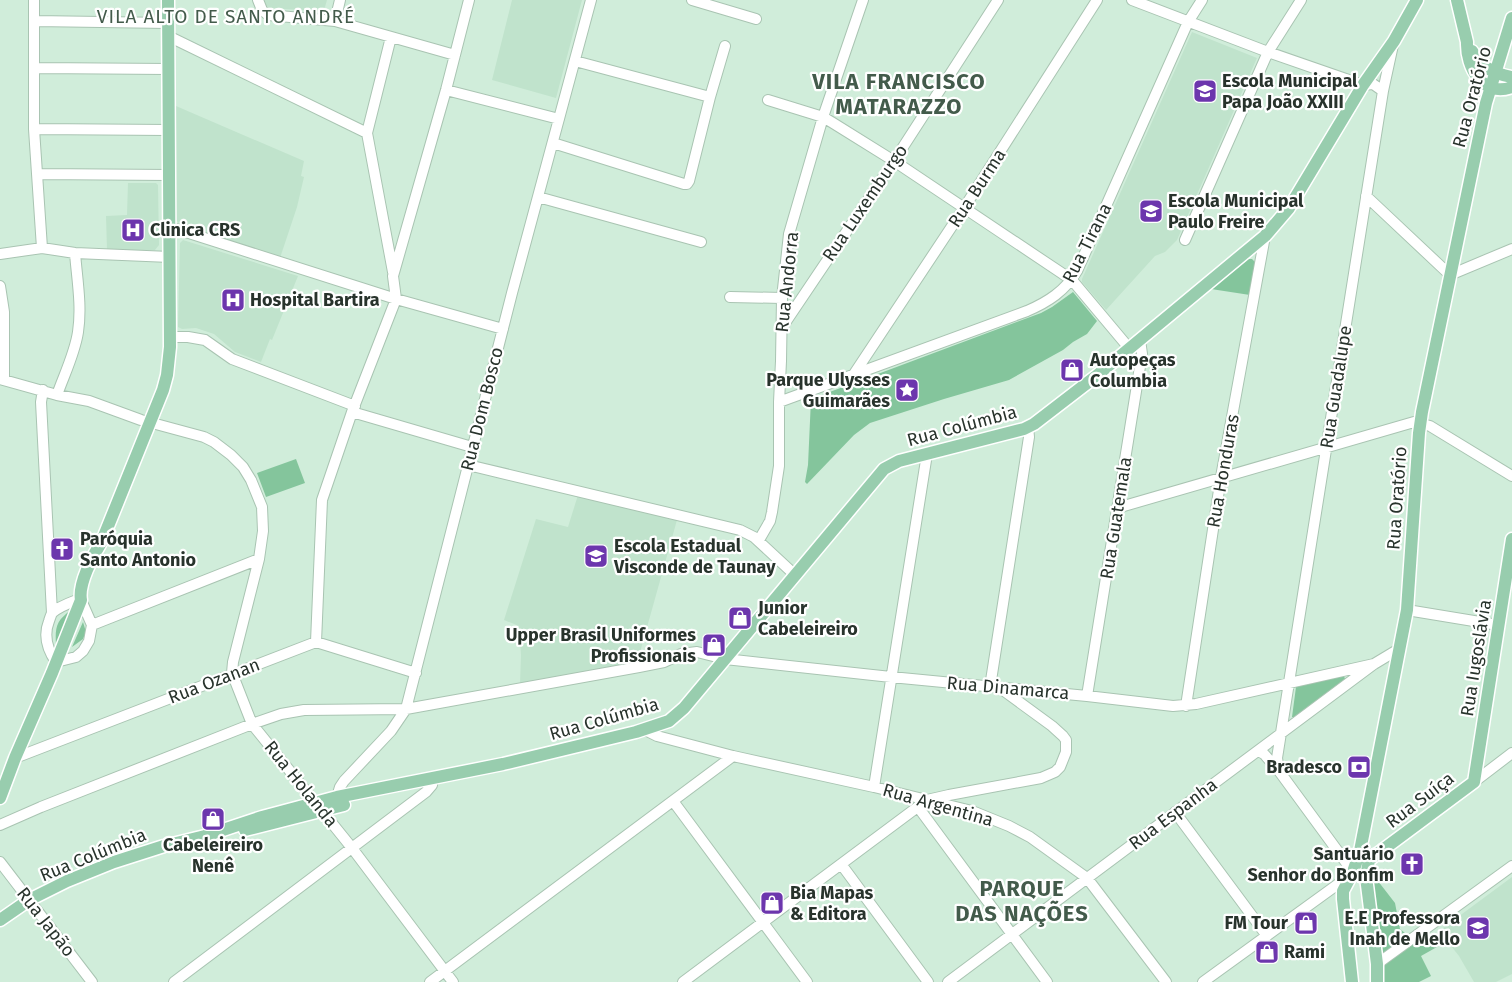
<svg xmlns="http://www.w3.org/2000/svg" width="1512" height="982" font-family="'Fira Sans',sans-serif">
  <rect width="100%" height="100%" fill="#d0edda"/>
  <path fill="#c0e3cc" d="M263 0H327L325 7 322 10 317 11 269 8 265 5Z
    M512 0H582L556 98 492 80Z
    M1192 32 1257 58 1177 240 1165 252 1155 256 1106 310 1082 282V279Z
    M176 106 304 161 301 176 304 177 297 207 280 258 182 227 176 220Z
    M128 183H156L158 185 159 245 155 250H107L106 216 127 215Z
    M183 240 298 276 272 340 270 339 261 362 235 352 214 334 196 328 182 329 178 327 180 243Z
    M578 495 677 520 637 663 520 684 521 655 519 626 504 620 536 519 568 527Z
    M1512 877V974L1496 982H1474L1459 956 1439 931Z"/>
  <path fill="#84c59c" d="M1247 259H1252L1255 262 1250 295 1211 289Z
    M1073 292 1097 321 1087 334 1073 342 1063 350 1009 380 944 399 870 423 854 435 807 484 805 482 808 465 811 399 1041 313 1052 307Z
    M296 459 305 483 266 497 257 473Z
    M71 610 56 645C55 627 56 621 71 610Z
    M83 622 86 632 83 639 72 647Z
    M1344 676 1345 679 1294 717H1292L1296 687Z
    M1371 872 1395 903 1400 929 1420 945 1436 934 1444 943 1421 956 1431 976 1419 982H1383Z"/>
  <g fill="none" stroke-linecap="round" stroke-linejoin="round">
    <g stroke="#a9c4b2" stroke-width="12">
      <path id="minor" d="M34 0V129L42 248
        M258 0 262 10 268 15 335 21 455 55
        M692 0 756 19
        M1132 0 1268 52 1363 85 1373 84 1383 91
        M35 21 168 23
        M335 21 340 0
        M168 36 367 133
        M391 37 367 133 393 272
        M575 61 710 97
        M35 68 169 69
        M446 90 559 119
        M768 100 823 117 833 123 894 161 1072 280 1129 348
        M34 129 169 130
        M553 143 684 184H687L689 181 710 97 725 46
        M37 174 170 175
        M1366 196 1450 275 1512 249
        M538 197 701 242
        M170 227 396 299 503 329
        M1185 240 1268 52 1301 0
        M0 254 42 248 75 253 170 257
        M0 286 4 312V380
        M730 297 782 298
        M781 329 894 161 998 0
        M170 337H188L205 340 232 359 355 406
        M854 374 964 208 1097 0
        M0 379 57 395 89 401 141 420 204 437 214 442 231 455 243 467 251 480 262 507 263 531 259 559 233 662 232 673 252 724 352 848 453 982
        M43 390 41 402 52 613
        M57 395C64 375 75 353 78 332 82 306 77 279 75 253
        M779 402 1027 311C1048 302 1065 291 1077 271L1188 22 1202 0
        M352 412 472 447
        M468 465 740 530 754 537 795 575
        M1117 508 1414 422 1430 426 1512 476
        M759 540 770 521 772 512 779 466V402L781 361 782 298 789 234 823 117 863 0
        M77 600H81L92 625 89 641 83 651 76 657 56 662C47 649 43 636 49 621 50 618 51 615 52 613 58 607 69 603 77 600Z
        M1407 610 1498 625
        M92 625 259 559
        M316 642 322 500 352 412 396 299 393 276 446 90 469 0
        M990 687 1029 437 1028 427
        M1087 696 1142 354 1140 340
        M1186 706 1221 477 1265 236
        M645 730 657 736 733 756 874 787 972 811 1009 826 1030 837 1087 878 1166 982
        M1258 751 1264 754 1278 770
        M15 758 316 642 416 673
        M1474 782 1512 753
        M874 787 927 454
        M337 797 340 787 344 781 391 731 406 709 512 293 591 0
        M673 801 807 982
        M918 807 1047 982
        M1175 812 1267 936
        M0 825 41 807 252 724 281 714 304 710 406 709 639 667 664 662 681 654 697 652 725 659 891 677 1087 696 1173 706 1196 704 1374 664
        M0 862 92 982
        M841 864 928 982
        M1353 872 1279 771 1277 758 1383 91 1393 45
        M1377 964 1512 866
        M174 982 426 792 432 785 433 778
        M430 982 733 756
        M683 982 927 800 949 795 1041 778 1055 772 1060 767 1066 752V740L1063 736 1052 726 1000 688
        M948 982 1374 664 1399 649
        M1203 982 1352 874"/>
    </g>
    <g stroke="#fff" stroke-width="15">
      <path id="major" d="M1457 0 1467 42C1466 67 1483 98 1512 87
        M1472 51C1480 67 1494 74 1512 77
        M0 798 15 758 52 673 81 600C78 584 93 555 102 541L163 390 167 375 170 347 168 0
        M245 830 344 805
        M0 920 29 900 67 881 114 862 164 846 205 836 262 817 337 797 503 764 636 732 669 721 684 708 884 469 899 461 1024 429 1034 424 1095 377 1265 236 1289 208 1363 85 1394 41 1417 0
        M1352 982 1343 899V891L1353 872 1360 851 1407 610 1419 433 1422 412 1486 103 1512 18
        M1377 982V964L1366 877 1369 860 1474 782 1512 539"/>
    </g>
    <use href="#minor" stroke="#fff" stroke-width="10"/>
    <use href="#major" stroke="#98cdae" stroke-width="12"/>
  </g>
  <defs>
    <g id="school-square" transform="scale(1.25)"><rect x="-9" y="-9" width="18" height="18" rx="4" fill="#6c36ad" stroke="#fff"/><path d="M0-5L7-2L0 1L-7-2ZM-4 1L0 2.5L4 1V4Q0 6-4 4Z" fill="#fff"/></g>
    <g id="hospital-square" transform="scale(1.25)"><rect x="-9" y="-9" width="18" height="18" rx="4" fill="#6c36ad" stroke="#fff"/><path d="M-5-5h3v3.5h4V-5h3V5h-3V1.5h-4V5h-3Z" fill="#fff"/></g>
    <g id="shop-square" transform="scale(1.25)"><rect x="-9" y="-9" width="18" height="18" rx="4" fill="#6c36ad" stroke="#fff"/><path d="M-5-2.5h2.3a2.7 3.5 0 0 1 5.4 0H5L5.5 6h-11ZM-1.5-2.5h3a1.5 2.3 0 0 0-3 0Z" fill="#fff"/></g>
    <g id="sight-square" transform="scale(1.25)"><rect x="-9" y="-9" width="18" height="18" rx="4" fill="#6c36ad" stroke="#fff"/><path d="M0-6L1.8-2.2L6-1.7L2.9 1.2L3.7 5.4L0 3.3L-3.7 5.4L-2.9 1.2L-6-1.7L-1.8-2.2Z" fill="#fff"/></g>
    <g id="church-square" transform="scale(1.25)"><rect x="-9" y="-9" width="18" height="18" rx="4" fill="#6c36ad" stroke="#fff"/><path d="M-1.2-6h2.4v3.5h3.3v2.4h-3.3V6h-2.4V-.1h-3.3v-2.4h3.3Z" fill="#fff"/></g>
    <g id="bank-square" transform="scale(1.25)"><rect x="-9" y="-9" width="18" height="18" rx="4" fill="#6c36ad" stroke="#fff"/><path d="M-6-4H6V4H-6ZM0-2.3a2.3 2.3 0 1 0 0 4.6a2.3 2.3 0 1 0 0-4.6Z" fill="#fff"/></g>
  </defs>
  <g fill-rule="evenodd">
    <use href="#school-square" x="1205" y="91"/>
    <use href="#school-square" x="1151" y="211"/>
    <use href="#hospital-square" x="133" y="230"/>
    <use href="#hospital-square" x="233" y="300"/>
    <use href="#shop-square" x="1072" y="370"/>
    <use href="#sight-square" x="907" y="390"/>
    <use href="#church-square" x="62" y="549"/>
    <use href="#school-square" x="596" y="556"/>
    <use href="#shop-square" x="740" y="618"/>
    <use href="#shop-square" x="714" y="645"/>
    <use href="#bank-square" x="1359" y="767"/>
    <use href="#shop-square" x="213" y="819"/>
    <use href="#church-square" x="1412" y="864"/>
    <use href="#shop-square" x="772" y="903"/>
    <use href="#shop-square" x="1306" y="923"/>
    <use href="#school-square" x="1478" y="928"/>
    <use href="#shop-square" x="1267" y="952"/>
  </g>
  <g text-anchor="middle" stroke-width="4.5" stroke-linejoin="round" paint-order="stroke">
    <g font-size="18" font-weight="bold" fill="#28332c" stroke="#fff" text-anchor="start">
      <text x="1222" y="87">Escola Municipal<tspan x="1222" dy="21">Papa João XXIII</tspan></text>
      <text x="1168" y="207">Escola Municipal<tspan x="1168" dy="21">Paulo Freire</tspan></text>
      <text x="150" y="236">Clinica CRS</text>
      <text x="250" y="306">Hospital Bartira</text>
      <text x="1090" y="366">Autopeças<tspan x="1090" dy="21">Columbia</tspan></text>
      <text x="890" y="386" text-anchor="end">Parque Ulysses<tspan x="890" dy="21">Guimarães</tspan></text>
      <text x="80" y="545">Paróquia<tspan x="80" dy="21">Santo Antonio</tspan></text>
      <text x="614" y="552">Escola Estadual<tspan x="614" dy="21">Visconde de Taunay</tspan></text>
      <text x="758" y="614">Junior<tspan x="758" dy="21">Cabeleireiro</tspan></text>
      <text x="696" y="641" text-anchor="end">Upper Brasil Uniformes<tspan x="696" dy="21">Profissionais</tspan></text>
      <text x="1342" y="773" text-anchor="end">Bradesco</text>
      <text x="213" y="851" text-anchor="middle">Cabeleireiro<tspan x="213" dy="21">Nenê</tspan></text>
      <text x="1394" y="860" text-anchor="end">Santuário<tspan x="1394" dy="21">Senhor do Bonfim</tspan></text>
      <text x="790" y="899">Bia Mapas<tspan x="790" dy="21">&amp; Editora</tspan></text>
      <text x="1460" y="924" text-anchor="end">E.E Professora<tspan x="1460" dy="21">Inah de Mello</tspan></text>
      <text x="1288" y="929" text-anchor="end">FM Tour</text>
      <text x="1284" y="958">Rami</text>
    </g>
    <g font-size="18" fill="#28332c" stroke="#fff">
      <text transform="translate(1472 97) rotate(-75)" y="6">Rua Oratório</text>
      <text transform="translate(977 188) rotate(-57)" y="6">Rua Burma</text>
      <text transform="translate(865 203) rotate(-56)" y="6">Rua Luxemburgo</text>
      <text transform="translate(1087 243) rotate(-63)" y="6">Rua Tirana</text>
      <text transform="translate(787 282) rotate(-84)" y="6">Rua Andorra</text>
      <text transform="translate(1336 387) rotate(-81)" y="6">Rua Guadalupe</text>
      <text transform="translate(482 409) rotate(-76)" y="6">Rua Dom Bosco</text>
      <text transform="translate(962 426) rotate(-15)" y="6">Rua Colúmbia</text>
      <text transform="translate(1223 471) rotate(-80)" y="6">Rua Honduras</text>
      <text transform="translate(1397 498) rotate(-86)" y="6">Rua Oratório</text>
      <text transform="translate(1116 518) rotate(-81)" y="6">Rua Guatemala</text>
      <text transform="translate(1476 658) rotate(-81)" y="6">Rua Iugoslávia</text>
      <text transform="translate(214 681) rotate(-21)" y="6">Rua Ozanan</text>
      <text transform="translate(1008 688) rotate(5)" y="6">Rua Dinamarca</text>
      <text transform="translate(604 719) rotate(-16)" y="6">Rua Colúmbia</text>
      <text transform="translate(301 784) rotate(51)" y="6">Rua Holanda</text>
      <text transform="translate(1420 800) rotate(-37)" y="6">Rua Suíça</text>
      <text transform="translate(938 805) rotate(16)" y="6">Rua Argentina</text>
      <text transform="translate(1173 814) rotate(-37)" y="6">Rua Espanha</text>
      <text transform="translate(93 855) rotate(-22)" y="6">Rua Colúmbia</text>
      <text transform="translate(46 922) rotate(52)" y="6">Rua Japão</text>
    </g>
    <g font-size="19" letter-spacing="1" fill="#435b4b" stroke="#fff">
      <text x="226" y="23">VILA ALTO DE SANTO ANDRÉ</text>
    </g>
    <g font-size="22" font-weight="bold" letter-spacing="1" fill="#435b4b" stroke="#fff">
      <text x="899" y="89">VILA FRANCISCO<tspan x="899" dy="25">MATARAZZO</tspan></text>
      <text x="1022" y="896">PARQUE<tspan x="1022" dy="25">DAS NAÇÕES</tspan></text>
    </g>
  </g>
</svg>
